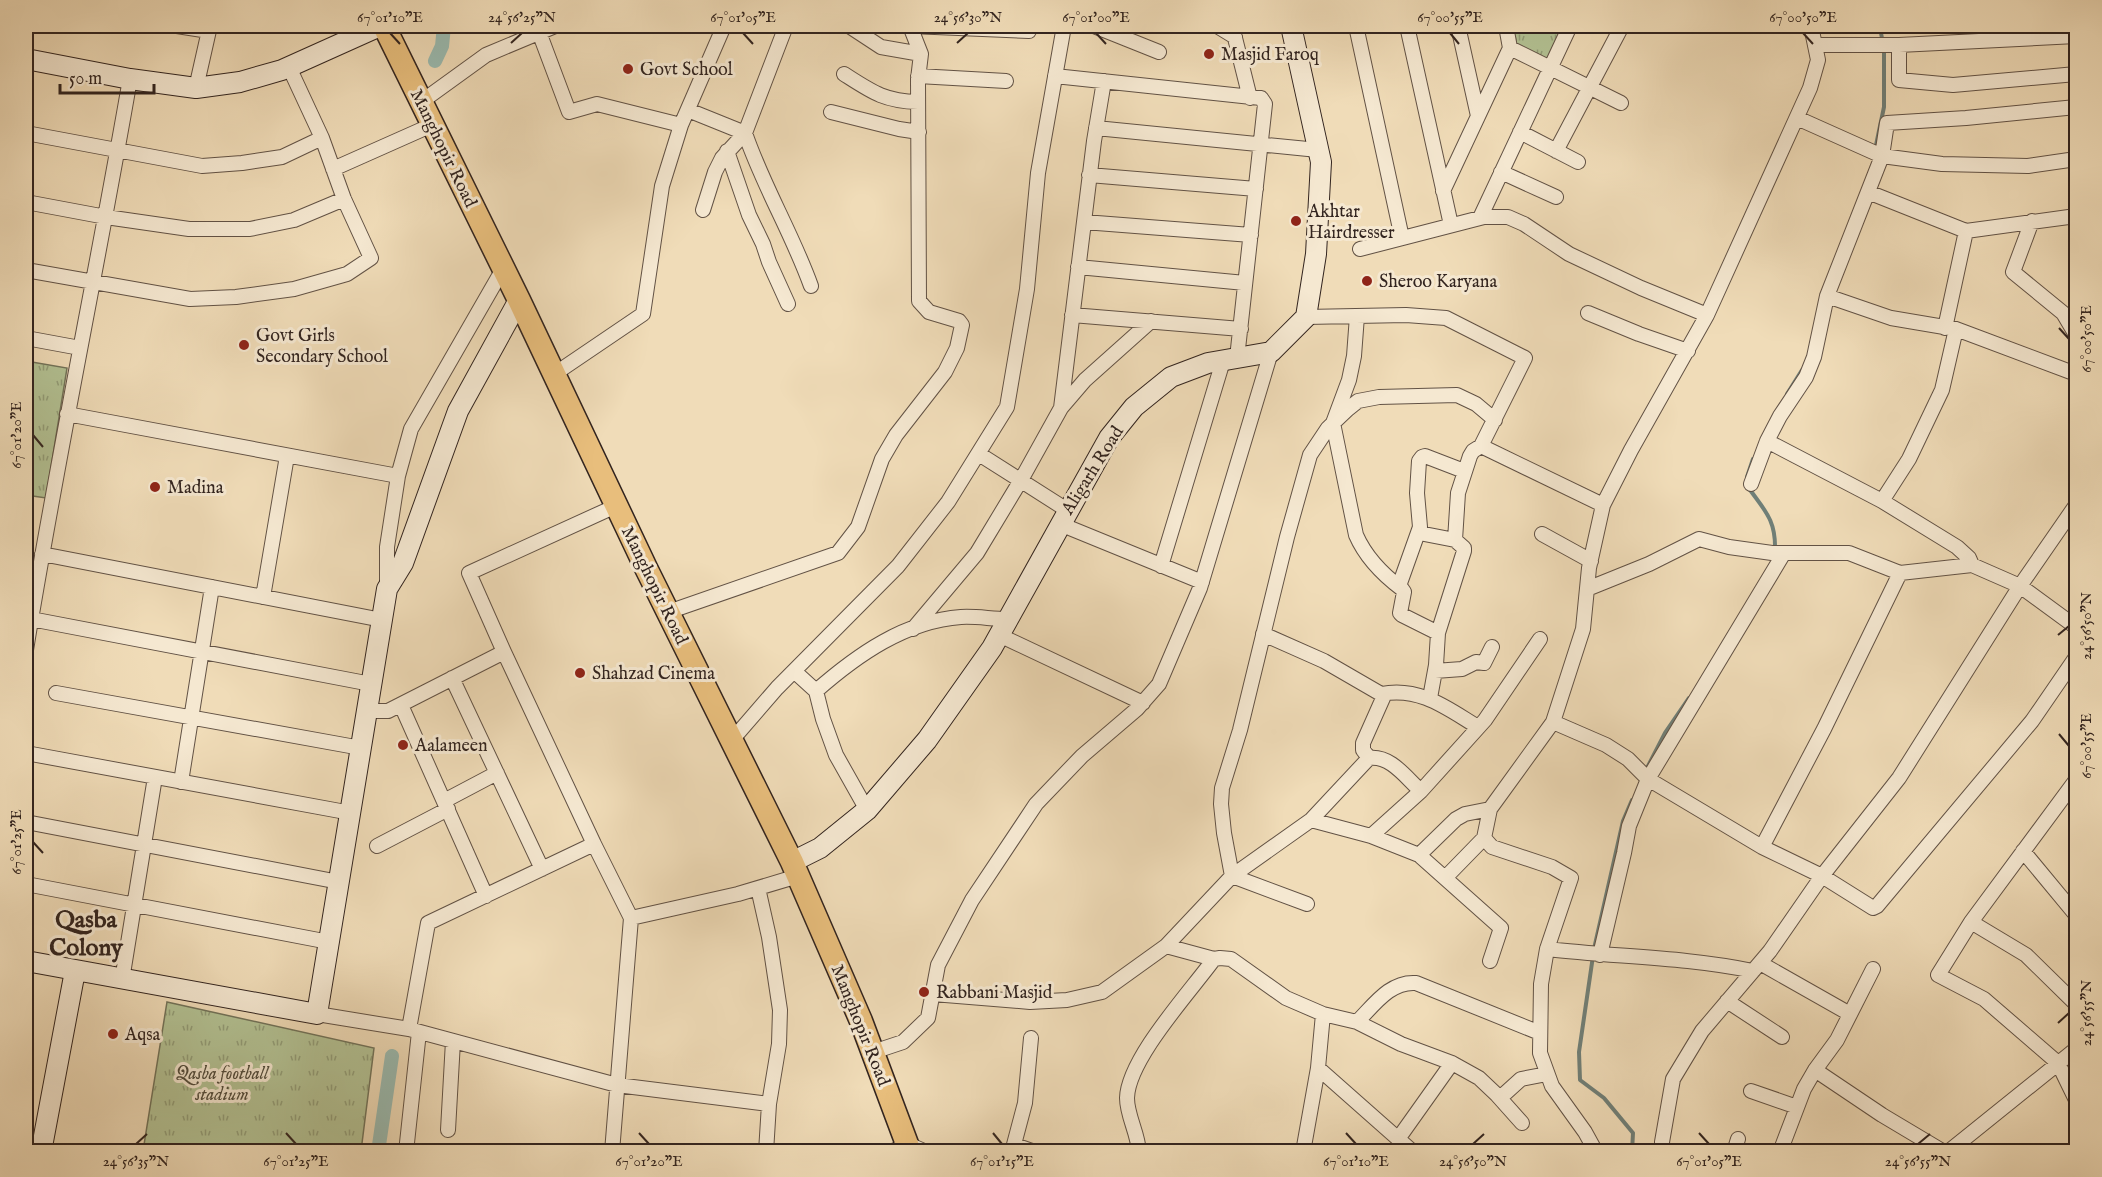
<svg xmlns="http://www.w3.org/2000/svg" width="2102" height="1177" font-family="'IM FELL English',serif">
  <defs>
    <pattern id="grass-tufts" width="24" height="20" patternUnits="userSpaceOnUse" patternTransform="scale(1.5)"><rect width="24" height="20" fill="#b3c294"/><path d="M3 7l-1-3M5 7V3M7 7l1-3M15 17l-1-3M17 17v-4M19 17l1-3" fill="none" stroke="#929d78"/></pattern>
  </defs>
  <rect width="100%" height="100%" fill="#f0dcb8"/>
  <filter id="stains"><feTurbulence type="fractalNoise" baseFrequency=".00333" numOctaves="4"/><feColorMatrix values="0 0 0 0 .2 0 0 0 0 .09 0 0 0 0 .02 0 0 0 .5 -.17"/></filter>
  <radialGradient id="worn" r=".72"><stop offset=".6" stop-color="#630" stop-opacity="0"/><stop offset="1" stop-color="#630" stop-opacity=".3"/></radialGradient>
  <path fill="url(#grass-tufts)" stroke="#72735a" stroke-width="1.5" d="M1506 26H1570L1551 68 1510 48Z
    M26 361 67 368 46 498 26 495Z
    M167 1002 374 1048 361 1151H143Z"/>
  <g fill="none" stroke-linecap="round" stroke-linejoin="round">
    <path stroke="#707f77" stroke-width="4" d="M1872 26 1881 33 1884 49V107L1875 150
      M1787 394 1802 370
      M1747 477 1753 459
      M1748 487C1764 510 1776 519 1775 550
      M1647 768 1665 733 1689 698
      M1594 949 1623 821 1632 800
      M1593 956 1579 1052 1580 1080 1604 1098 1633 1133 1632 1152"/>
    <path stroke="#9abbb1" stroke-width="14" d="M435 61 442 46 444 26
      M378 1152 392 1056"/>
    <g stroke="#625245" stroke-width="16">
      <path id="street" d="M177 26 209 31
        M786 26 745 133C763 186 792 233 811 286
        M849 26 881 47 921 54
        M911 26 1029 31
        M1094 26 1159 52
        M1217 26 1235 37
        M1232 26 1250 98
        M1356 26 1402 238
        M1407 26 1451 225
        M1458 26 1478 116
        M539 32 569 112 597 104 681 125
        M1815 45H1899L2076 36
        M1899 45V80L1953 85 2076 74
        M1510 48 1621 103
        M844 74C872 92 884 101 918 102
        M918 76 1006 81
        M1055 76 1261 98 1265 104 1237 358
        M196 88 210 26
        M421 102 486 55 555 26
        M688 110 745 133 722 158 715 172 703 210
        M831 112 899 129 919 132
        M1797 118 1882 156 1942 164 2028 166 2076 159
        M1096 128 1318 150
        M1520 132 1578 162
        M26 133 202 166 242 163 282 157 322 138
        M727 151 749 215 763 244 769 262 788 304
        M1556 151 1622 26
        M333 169 432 125
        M1501 172 1556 197
        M1089 175 1256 189
        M1443 191 1510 48 1506 26
        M1868 192 1966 231 2076 216
        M26 202 106 217 189 229H250L294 220 344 199
        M1480 218 1570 26
        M2032 221 2013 272 2063 313 2076 335
        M1084 222 1251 235
        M1360 249 1484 217H1508L1524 224 1569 254 1641 288 1707 315
        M1078 267 1245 283
        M26 270 190 299 236 297 294 289 347 274 371 258 344 199 322 138 289 67
        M1827 296 1891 318 1956 329 2076 374
        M1588 313 1639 334 1688 351
        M1072 315 1241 329
        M1357 316 1354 356 1349 380 1333 423 1356 535C1366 558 1382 574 1402 589L1404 592 1400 613 1402 615 1438 633
        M1306 317 1406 315 1446 318 1525 358 1481 446 1603 505
        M1945 328 1966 231
        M26 338 80 348
        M553 375 643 314 662 186 681 125 724 26
        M1061 408 1094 141 1104 81
        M67 414 398 476
        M1767 441 1882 501 1957 547 1969 558 1972 565
        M979 454 1067 510
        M1751 484 1767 441 1780 416 1806 377 1814 357 1827 296 1882 156 1887 123 1966 118 2076 107
        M1882 501 1909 459 1942 390 1956 329
        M1060 524 1202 582
        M1419 533 1455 540
        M1542 534 1591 561
        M42 554 382 620
        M1161 566 1223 361
        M1399 586 1420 527 1417 493 1419 461 1422 457 1425 456 1464 471
        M387 587V547L398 476 411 429 503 269
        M1587 589 1649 564 1699 539 1729 547 1772 553H1849L1900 573 1972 565 2020 586 2076 627
        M263 597 287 456
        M668 612 838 553 858 527 882 459 896 435 945 372 957 348 962 325 959 321 929 312 919 301 918 79 921 54 910 26
        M31 619 371 684
        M913 629 977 553 1021 480 1061 408 1085 380 1151 321
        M1263 634 1324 661 1381 694 1383 698 1363 743V750L1369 758
        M999 635 1143 703
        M26 650C57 459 97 270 130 79
        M794 671 816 691
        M1435 671 1462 669 1476 662 1484 663 1492 647
        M452 678 542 869
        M56 693 361 748
        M1381 694C1420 686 1448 709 1478 727
        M1430 698 1436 665 1438 633 1464 551V548L1455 540 1458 493 1470 456 1473 451 1481 446
        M401 705 486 896
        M367 711H388L504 652
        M1553 722 1606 745 1628 759 1648 779 1762 847 1822 876 1873 908 1877 906 2032 721 2076 657
        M732 740 777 688 898 566 948 502 1007 407 1027 289 1038 173 1064 26
        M26 753 351 813
        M2076 780 1971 922 1938 975 1984 999 2058 1063 2076 1100
        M181 782 212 587
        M444 801 497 773
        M867 810 836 755 823 719 816 691C857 655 905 621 961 617 976 616 992 619 1007 619
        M1311 820 1371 836 1419 855 1501 928 1490 961
        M26 822 339 882
        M1371 836 1421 791 1485 720 1540 639
        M377 846 448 809
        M1762 847 1824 729 1900 573
        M2023 851 2076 915
        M1419 855 1456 819 1465 814 1490 809
        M1446 877 1484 838
        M26 884 329 942
        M758 888 769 937 780 1010 779 1044 769 1104 766 1152
        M1307 904 1232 876 1224 833 1221 804 1222 788 1240 730 1287 537 1310 455 1328 428 1348 409 1358 401 1379 397 1457 395 1476 404 1495 420
        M631 918 738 894 798 876
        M1971 922 2026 955 2076 1004
        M1166 946 1214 959 1220 958 1231 959 1286 998 1323 1014 1357 1022 1401 1044 1452 1063 1479 1078 1497 1095 1522 1123
        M1547 949C1616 957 1686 957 1753 971
        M1600 955 1624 853 1629 826 1648 779 1784 553
        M1760 963 1850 1014
        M122 980 155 777
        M933 994 1030 1002 1067 1000 1102 992 1166 946 1232 876 1311 820 1369 758C1391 755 1406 778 1421 791
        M1727 1001 1782 1037
        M317 1014 409 1029 617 1085 769 1104
        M1357 1022C1374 1005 1390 981 1416 983L1540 1033
        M409 1029 428 923 594 844
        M873 1052 903 1042 928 1018 938 965 972 900 1036 804 1082 756 1137 709 1159 684 1200 588 1271 352
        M1318 1068 1413 1152
        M1815 1070 1882 1115 1944 1152
        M1751 1091 1797 1107
        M1500 1098 1521 1079 1547 1074
        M448 1130 453 1041
        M1398 1139 1452 1063
        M1015 1145 1035 1152
        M406 1152 419 1032
        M612 1152 631 918 594 844 504 652 469 573 616 506
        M891 1152 908 1144 926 1152
        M1012 1152 1025 1103 1031 1038
        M1139 1152C1138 1133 1127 1116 1127 1098 1128 1059 1190 992 1214 959
        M1303 1152 1318 1068 1323 1014
        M1596 1152 1585 1132 1552 1086 1540 1053 1541 984 1547 949 1571 878 1552 867 1492 847 1484 838 1490 809 1553 722 1583 629 1589 568 1603 505 1631 450 1707 315 1810 88 1818 60 1811 26
        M1663 1152 1662 1142 1673 1079 1702 1031 1770 951 1822 876 1899 778 2020 586 2076 505
        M1734 1152 1738 1139
        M1780 1152 1804 1089 1815 1070 1837 1040 1873 969
        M1948 1152 2076 1049"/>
    </g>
    <g stroke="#32241f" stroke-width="22">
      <path id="secondary" d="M26 59 130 79 196 88 240 82 282 70 380 26
        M792 862 820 848 867 810 927 740 992 648 1109 438 1134 407 1171 377 1208 363 1271 352 1306 317 1316 254 1321 162 1291 26
        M26 961 317 1014 387 589 403 563 458 411 519 300
        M41 1152 75 971"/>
    </g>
    <g stroke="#32241f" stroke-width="25">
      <path id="primary" d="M384 26 519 300 646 568 792 862 861 1021 910 1152"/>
    </g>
    <use href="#street" stroke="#f5e8d1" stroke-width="14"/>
    <use href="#secondary" stroke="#f5e8d1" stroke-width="20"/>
    <use href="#primary" stroke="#e8be7c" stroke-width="22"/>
  </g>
  <path fill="none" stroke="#32241f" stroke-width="2" d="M390 33 400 44M743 33 753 44M1096 33 1106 44M1450 33 1459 44M1803 33 1813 44M511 43 522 33M957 43 968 33M2059 328 2069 339M33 435 43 447M2058 635 2069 626M2059 734 2069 746M33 842 43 853M2058 1023 2069 1013M286 1133 296 1144M639 1133 649 1144M993 1133 1002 1144M1346 1133 1356 1144M1699 1133 1709 1144M136 1144 147 1134M1473 1144 1484 1134M1918 1144 1930 1134"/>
  <g fill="#8f2418" stroke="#f5e8d1" stroke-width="2">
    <circle cx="1209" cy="54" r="6"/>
    <circle cx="628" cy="69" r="6"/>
    <circle cx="1296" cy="221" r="6"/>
    <circle cx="1367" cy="281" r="6"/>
    <circle cx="244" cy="345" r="6"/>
    <circle cx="155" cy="487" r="6"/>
    <circle cx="580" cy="673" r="6"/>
    <circle cx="403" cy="745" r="6"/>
    <circle cx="924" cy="992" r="6"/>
    <circle cx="113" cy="1034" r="6"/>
  </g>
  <g text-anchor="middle" stroke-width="6" stroke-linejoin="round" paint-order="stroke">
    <g font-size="18" fill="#32241f" stroke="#f5e8d1" text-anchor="start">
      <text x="1221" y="60">Masjid Faroq</text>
      <text x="640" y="75">Govt School</text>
      <text x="1308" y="217">Akhtar<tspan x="1308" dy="21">Hairdresser</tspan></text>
      <text x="1379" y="287">Sheroo Karyana</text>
      <text x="256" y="341">Govt Girls<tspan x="256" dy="21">Secondary School</tspan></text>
      <text x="167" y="493">Madina</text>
      <text x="592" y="679">Shahzad Cinema</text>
      <text x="415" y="751">Aalameen</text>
      <text x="936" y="998">Rabbani Masjid</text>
      <text x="125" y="1040">Aqsa</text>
    </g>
    <g font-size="18" fill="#32241f" stroke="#f5e8d1">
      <text transform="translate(444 148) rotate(64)" y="6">Manghopir Road</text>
      <text transform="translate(1092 470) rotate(-58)" y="6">Aligarh Road</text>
      <text transform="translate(655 585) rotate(64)" y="6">Manghopir Road</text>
      <text transform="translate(861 1025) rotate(68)" y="6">Manghopir Road</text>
    </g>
    <g font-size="18" font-style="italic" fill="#524c3c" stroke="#f5e8d1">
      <text x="222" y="1079">Qasba football<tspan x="222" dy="21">stadium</tspan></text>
    </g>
    <g font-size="24" font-weight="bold" fill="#32241f" stroke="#f5e8d1">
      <text x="86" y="927">Qasba<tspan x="86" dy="28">Colony</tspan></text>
    </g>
  </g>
  <rect width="2102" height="1177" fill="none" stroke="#f0dcb8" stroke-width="66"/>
  <path d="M60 84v9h94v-9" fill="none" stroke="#32241f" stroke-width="3"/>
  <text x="69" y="84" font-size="18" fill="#32241f" stroke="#f5e8d1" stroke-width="4.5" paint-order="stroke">50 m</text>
  <rect x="33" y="33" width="2036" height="1111" fill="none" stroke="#32241f" stroke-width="2"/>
  <g font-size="15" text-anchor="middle" fill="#32241f">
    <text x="390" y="22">67°01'10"E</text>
    <text x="522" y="22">24°56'25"N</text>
    <text x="743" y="22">67°01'05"E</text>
    <text x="968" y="22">24°56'30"N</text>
    <text x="1096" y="22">67°01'00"E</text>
    <text x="1450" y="22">67°00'55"E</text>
    <text x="1803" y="22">67°00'50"E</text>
    <text transform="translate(2086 339) rotate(-90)" y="5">67°00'50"E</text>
    <text transform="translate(16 435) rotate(-90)" y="5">67°01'20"E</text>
    <text transform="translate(2086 626) rotate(-90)" y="5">24°56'50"N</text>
    <text transform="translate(2086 746) rotate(-90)" y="5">67°00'55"E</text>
    <text transform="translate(16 842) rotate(-90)" y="5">67°01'25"E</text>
    <text transform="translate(2086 1013) rotate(-90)" y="5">24°56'55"N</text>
    <text x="136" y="1166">24°56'35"N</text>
    <text x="296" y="1166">67°01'25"E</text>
    <text x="649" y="1166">67°01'20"E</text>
    <text x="1002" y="1166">67°01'15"E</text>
    <text x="1356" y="1166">67°01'10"E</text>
    <text x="1473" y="1166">24°56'50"N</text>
    <text x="1709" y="1166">67°01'05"E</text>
    <text x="1918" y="1166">24°56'55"N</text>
  </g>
  <rect width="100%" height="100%" filter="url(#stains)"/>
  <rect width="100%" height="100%" fill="url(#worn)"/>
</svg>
